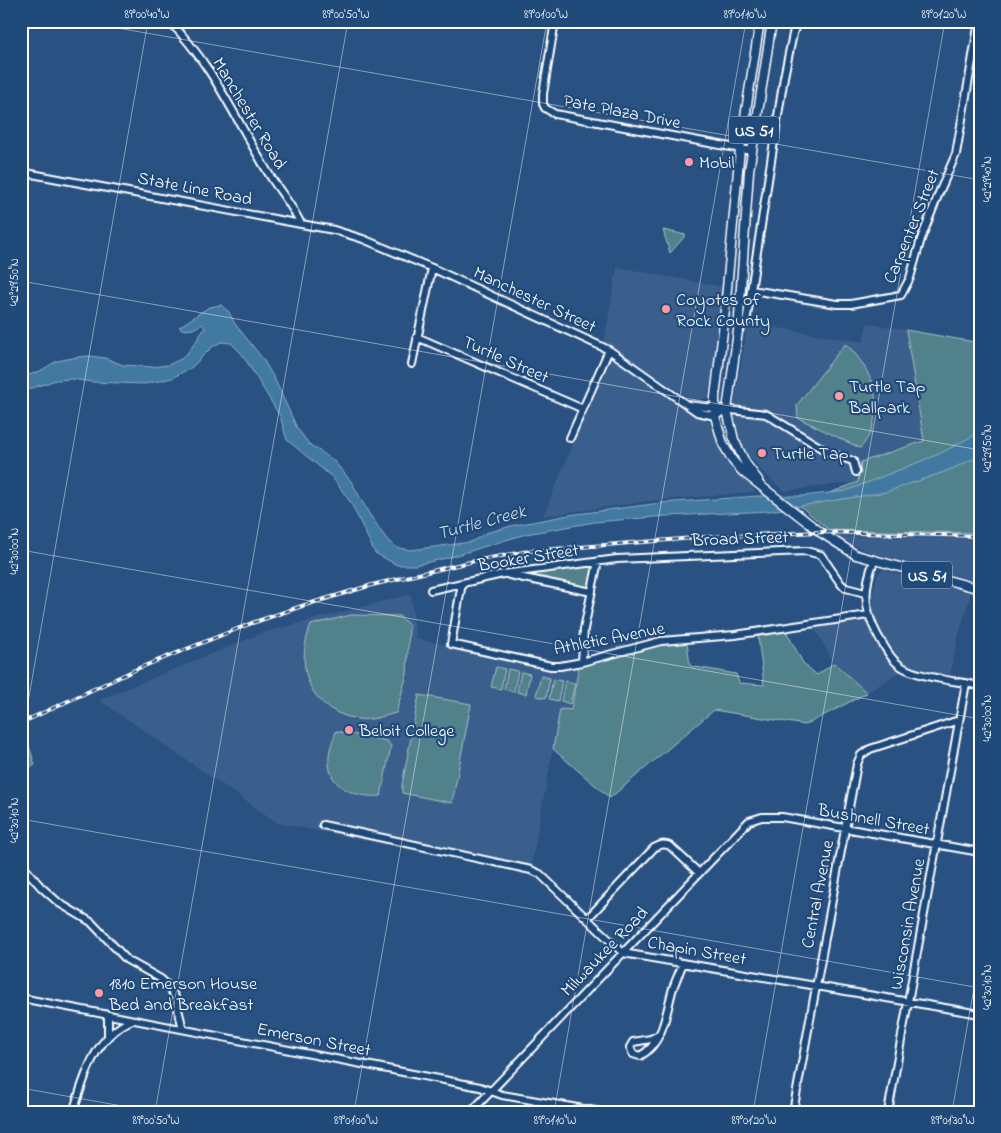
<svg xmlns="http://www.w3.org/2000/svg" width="1001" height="1133" font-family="'Indie Flower',sans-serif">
  <rect width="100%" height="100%" fill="#295181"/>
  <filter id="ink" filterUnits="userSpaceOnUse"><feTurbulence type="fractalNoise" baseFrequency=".02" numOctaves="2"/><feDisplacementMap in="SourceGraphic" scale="10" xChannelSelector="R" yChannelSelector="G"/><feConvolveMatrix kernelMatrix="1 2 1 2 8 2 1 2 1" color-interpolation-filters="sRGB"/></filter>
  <g filter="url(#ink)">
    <path fill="#3b5e8d" d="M617 267 723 287 717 342 711 381 707 397 701 400 691 399 604 343Z
      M748 323 863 342 867 323 906 330 925 441 861 462 858 482 784 491 764 473 749 456 740 441 734 420 735 400Z
      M613 359 622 362 693 414 712 423 721 444 755 492 649 501 543 516 574 442 611 360Z
      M836 536 980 539V582L875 554 853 545Z
      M882 570 971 593 958 638 950 675 916 669 905 665 901 671 867 693 834 663 813 626 873 617 872 602 874 587 878 574Z
      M411 594 416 639 448 645V648L551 670H559L579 666 571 711 560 709 530 873 278 823 99 700 262 633Z"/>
    <path fill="#51818b" stroke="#a8c0c5" d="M663 230 686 235 670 253Z
      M906 330 980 343V533L829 530 799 505 858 482 861 462 924 441Z
      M844 345H847C868 366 880 391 874 421 872 431 867 441 860 448L798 418 797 405Z
      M589 566 593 571 587 587 533 576 536 574Z
      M351 615 399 616 409 625 407 674 396 713C384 716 370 721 358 719 309 711 294 667 311 625Z
      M786 631 803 663 817 675 834 663 867 693 805 725 714 710 610 798 553 749 560 709 571 710 579 666 659 645 687 642 690 666 736 674 739 683 764 685 758 636Z
      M496 667 505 669 501 689 491 687Z
      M508 669 518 671 514 692 504 689Z
      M521 672 530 674 526 694 517 692Z
      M541 676 550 678 546 698 536 696Z
      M553 679 562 681 558 701 549 699Z
      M565 681 575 683 570 704 561 701Z
      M419 695 471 704 452 803 402 793V785Z
      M336 731 387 741 391 746 381 796C358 798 329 789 329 762 328 751 333 741 336 731Z
      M29 746 35 765 26 768 21 748Z"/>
    <path fill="#4379a0" stroke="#8eafc6" d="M221 305 229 312 235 324 263 359 275 380 297 428 309 444 333 460 351 481 368 512 388 541 398 548 411 550 471 542 486 533 511 526 569 515 661 503 759 496H803L846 491 939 454 980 432V456L947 471 886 492 770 511 667 516 595 522 526 534 447 558 415 565H397L375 553 351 503 332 477 287 440 280 416 242 354 231 343 221 342 212 347 192 367 172 378 145 384 92 382 72 379 56 380 21 392V378L40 371 57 361 78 357 90 356 105 358 123 365 152 367 168 365 181 359 190 350 205 328 202 324 193 329 184 330 179 327 209 307Z"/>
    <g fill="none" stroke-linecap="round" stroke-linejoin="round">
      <g stroke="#fff" stroke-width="10">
        <path id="minor" d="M169 21C214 65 239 127 272 179 282 194 293 207 301 224
          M555 21 543 94V104L545 108 555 114 752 151
          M21 172 301 224 334 230 363 239 432 268 609 350 697 412 715 416 727 410
          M752 290 837 304H851L901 295 910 278 921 239 939 193 956 154 979 21
          M738 331 746 323 784 77 793 34 797 21
          M417 337 583 409
          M412 364 432 268
          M688 405 766 414 831 454 853 461 856 472
          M570 438 609 350
          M874 561C861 593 865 617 884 646 890 656 896 665 908 670 928 679 958 681 980 686
          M509 575 592 592
          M462 583 451 644 551 666H560L582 662 661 641 735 635 868 615
          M431 590 503 574 617 559 806 551 821 555 841 584 846 588 865 593
          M582 662 584 629 598 561
          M323 825 531 870 540 874 623 953 980 1014
          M21 864 41 887 59 903 91 922 127 960 161 979 169 987 175 997 183 1029
          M587 919 654 848C660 845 663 843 670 846L699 873
          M21 998 480 1087 502 1095 601 1112
          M108 1015V1035
          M659 1035 651 1039 633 1042 630 1047 633 1054 640 1056C664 1043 666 1012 673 988 676 980 680 971 683 963
          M73 1112C86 1074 93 1038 132 1020
          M471 1112 749 821 762 817H782L980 852
          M793 1112 857 764 861 755 870 749 959 720
          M888 1112 966 683"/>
      </g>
      <g stroke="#fff" stroke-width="11">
        <path id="major" d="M760 21 740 149 723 331 715 397V416L723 444 733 461 743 472 820 532 856 555 980 589
          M758 480 746 464 734 440 727 410 738 331 749 171 772 21"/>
      </g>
      <use href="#minor" stroke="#1f4a7a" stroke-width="6"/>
      <use href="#major" stroke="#1f4a7a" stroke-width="8"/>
      <g stroke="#fff" stroke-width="4">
        <path id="rail" d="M21 723 139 668 252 623 305 605 372 585 474 561 529 551 707 537 820 532 980 536"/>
      </g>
      <use href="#rail" stroke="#1f4a7a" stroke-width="2" stroke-dasharray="5.5" stroke-linecap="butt"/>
    </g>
  </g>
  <path fill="none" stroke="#fff" stroke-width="1" stroke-opacity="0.45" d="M78 21 980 180M21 281 980 450M21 550 980 719M21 742 148 21M21 819 980 988M21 1088 156 1112M155 1112 348 21M354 1112 547 21M554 1112 746 21M753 1112 945 21M952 1112 980 954"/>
  <g fill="#ff9aa2" stroke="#1f4a7a" stroke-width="2">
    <circle cx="689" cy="162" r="5"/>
    <circle cx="666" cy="309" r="5"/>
    <circle cx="839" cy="396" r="5"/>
    <circle cx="762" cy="453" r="5"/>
    <circle cx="349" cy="730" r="5"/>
    <circle cx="99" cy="993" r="5"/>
  </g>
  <g text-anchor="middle" stroke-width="4.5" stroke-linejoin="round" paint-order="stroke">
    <g fill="#1f4a7a" stroke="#bcc9d7" stroke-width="1">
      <rect x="729" y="116.5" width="50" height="27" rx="4"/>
      <rect x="902" y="561.5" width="50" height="27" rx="4"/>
    </g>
    <g font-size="16" font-weight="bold" fill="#fff">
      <text x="754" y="136">US 51</text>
      <text x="927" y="581">US 51</text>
    </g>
    <g font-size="18" fill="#fff" stroke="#1f4a7a">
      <text transform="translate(622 111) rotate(11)" y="6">Pate Plaza Drive</text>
      <text transform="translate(250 113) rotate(59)" y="6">Manchester Road</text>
      <text transform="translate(195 188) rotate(11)" y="6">State Line Road</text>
      <text transform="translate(911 226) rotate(-68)" y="6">Carpenter Street</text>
      <text transform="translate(535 299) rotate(25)" y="6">Manchester Street</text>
      <text transform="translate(506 359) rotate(24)" y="6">Turtle Street</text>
      <text transform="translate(740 538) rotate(-2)" y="6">Broad Street</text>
      <text transform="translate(528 557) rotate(-9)" y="6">Booker Street</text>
      <text transform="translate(609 638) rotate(-11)" y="6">Athletic Avenue</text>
      <text transform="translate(874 819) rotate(10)" y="6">Bushnell Street</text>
      <text transform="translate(817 894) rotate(-79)" y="6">Central Avenue</text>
      <text transform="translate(907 924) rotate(-80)" y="6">Wisconsin Avenue</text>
      <text transform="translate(697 950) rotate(10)" y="6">Chapin Street</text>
      <text transform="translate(604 951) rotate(-46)" y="6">Milwaukee Road</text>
      <text transform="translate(314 1039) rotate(11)" y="6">Emerson Street</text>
    </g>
    <g font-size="18" fill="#fff" stroke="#1f4a7a" text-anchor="start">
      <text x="699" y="168">Mobil</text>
      <text x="676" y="305">Coyotes of<tspan x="676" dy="21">Rock County</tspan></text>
      <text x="849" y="392">Turtle Tap<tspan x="849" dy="21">Ballpark</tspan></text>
      <text x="772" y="459">Turtle Tap</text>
      <text x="359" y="736">Beloit College</text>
      <text x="109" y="989">1810 Emerson House<tspan x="109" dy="21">Bed and Breakfast</tspan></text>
    </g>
    <g font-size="19" font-style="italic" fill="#d0dee7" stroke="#1f4a7a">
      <text transform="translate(481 521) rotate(-15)" y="7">Turtle Creek</text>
    </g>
  </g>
  <rect width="1001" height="1133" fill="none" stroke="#1f4a7a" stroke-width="55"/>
  <rect x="28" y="28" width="946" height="1078" fill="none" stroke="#fff" stroke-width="2"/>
  <g font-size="12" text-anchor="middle" fill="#fff">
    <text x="147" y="18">89°00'40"W</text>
    <text x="346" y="18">89°00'50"W</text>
    <text x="546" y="18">89°01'00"W</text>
    <text x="745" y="18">89°01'10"W</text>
    <text x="944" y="18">89°01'20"W</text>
    <text transform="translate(987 179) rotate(-90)" y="4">42°29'40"N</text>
    <text transform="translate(14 282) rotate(-90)" y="4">42°29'50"N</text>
    <text transform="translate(987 448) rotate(-90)" y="4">42°29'50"N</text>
    <text transform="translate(14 551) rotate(-90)" y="4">42°30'00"N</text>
    <text transform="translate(987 718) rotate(-90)" y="4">42°30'00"N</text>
    <text transform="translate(14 820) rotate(-90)" y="4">42°30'10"N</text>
    <text transform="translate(987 987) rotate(-90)" y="4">42°30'10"N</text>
    <text x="156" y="1124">89°00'50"W</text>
    <text x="356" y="1124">89°01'00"W</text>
    <text x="555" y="1124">89°01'10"W</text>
    <text x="754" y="1124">89°01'20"W</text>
    <text x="953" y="1124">89°01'30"W</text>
  </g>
</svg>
